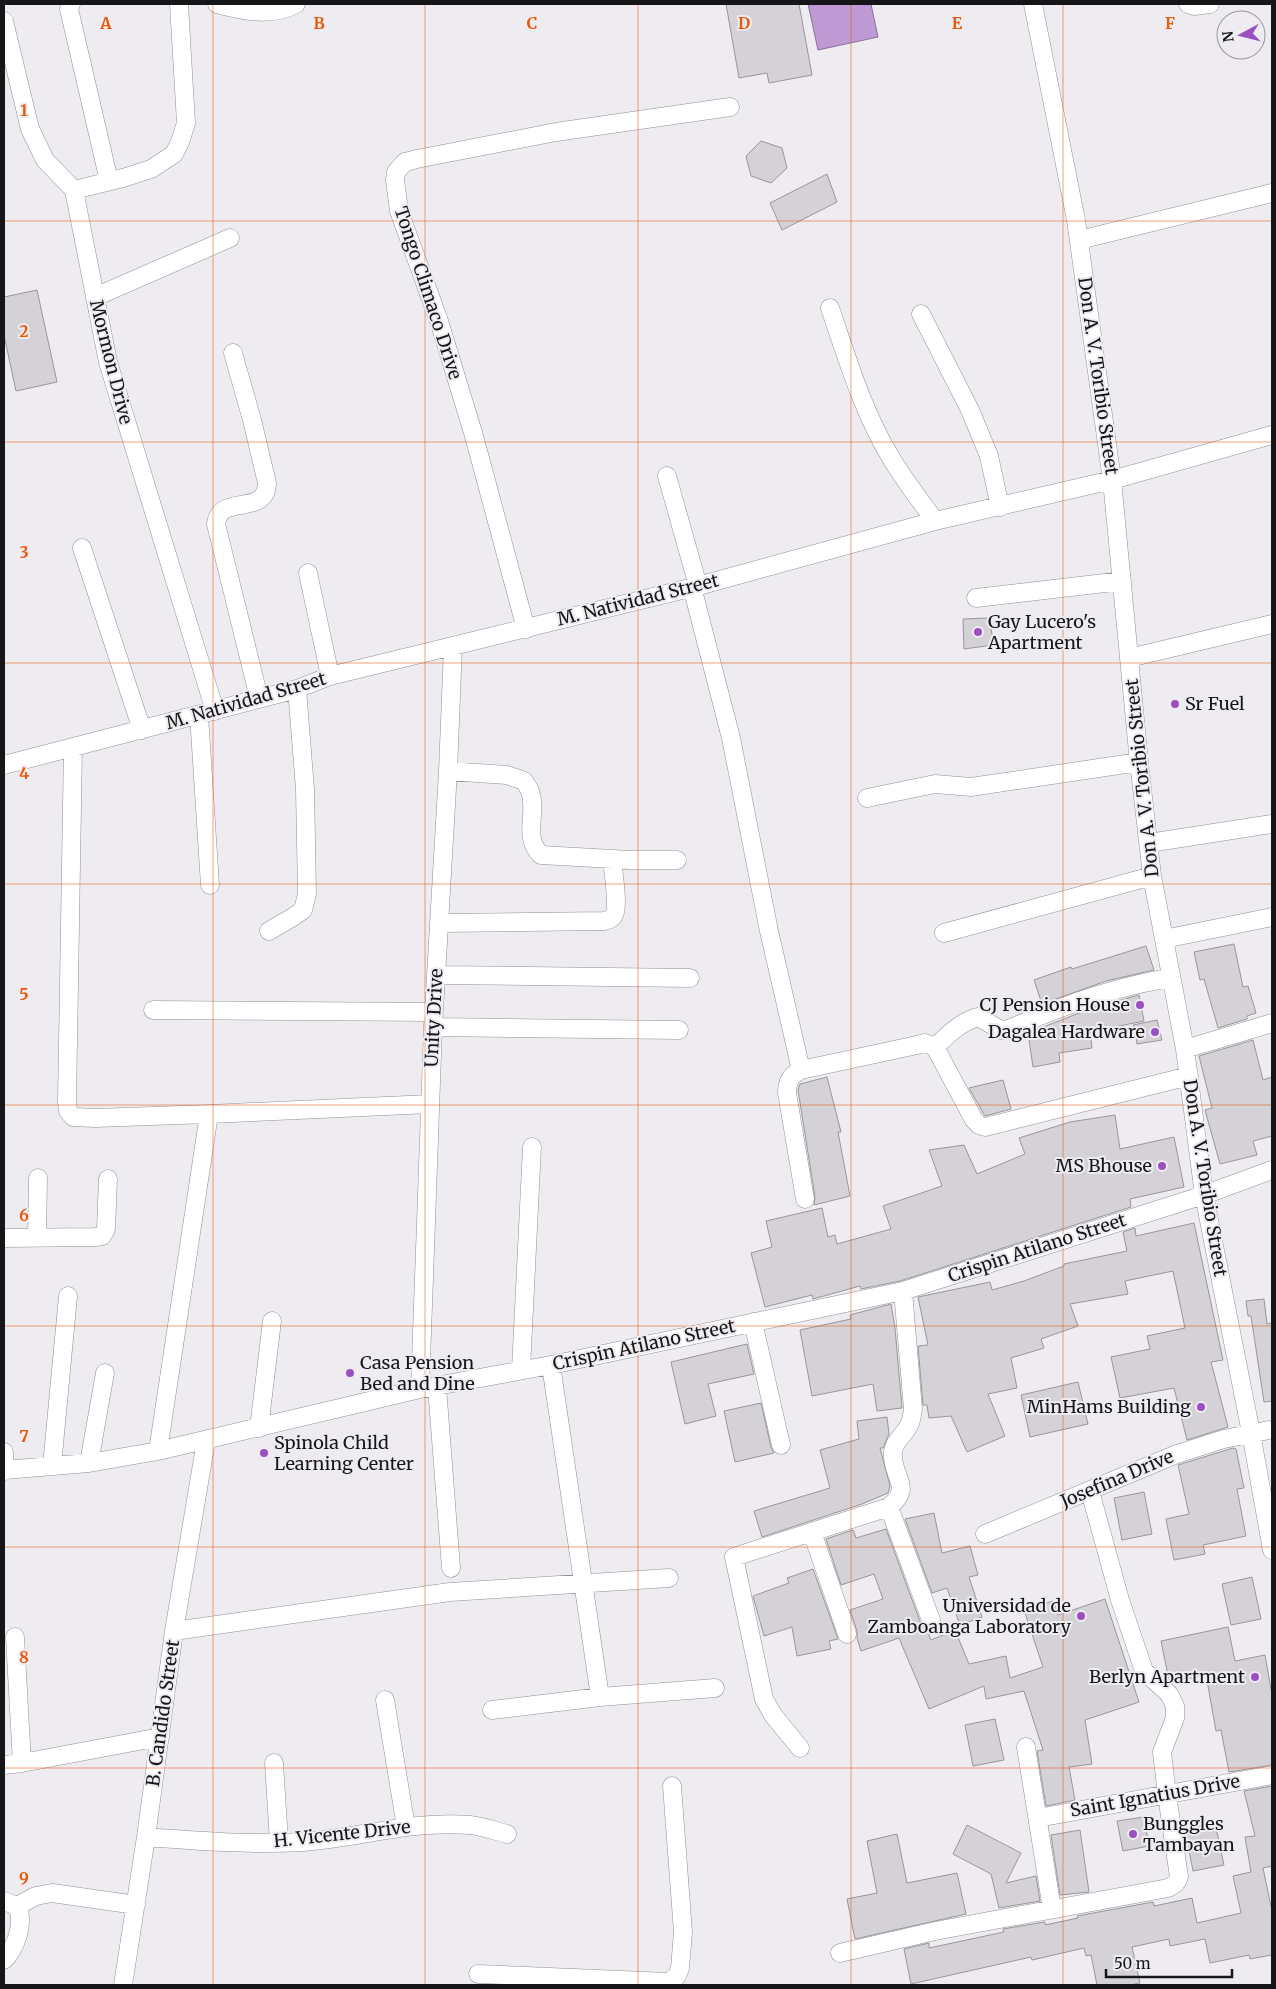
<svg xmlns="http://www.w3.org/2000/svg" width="1276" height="1989" font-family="Merriweather,serif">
  <rect width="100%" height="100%" fill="#efecf1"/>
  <path fill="#be99d3" stroke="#8c719b" d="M808 4H871L878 37 818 50Z"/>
  <path fill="#d5d2d7" stroke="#99969b" d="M726 4H799L812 75 769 83 767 73 739 78Z
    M761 141 782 148 787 168 771 183 751 176 746 156Z
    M827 174 837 202 782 230 770 203Z
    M37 290 57 382 16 391 4 335V297Z
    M989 618 994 645 964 649 963 619Z
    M1234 944 1243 987 1248 986 1256 1013 1247 1016V1019L1218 1028 1204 979 1200 980 1194 952Z
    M1146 946 1154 970 1106 981 1042 1004 1034 980 1071 967 1072 969Z
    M1139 995 1144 1021 1090 1032 1092 1048 1059 1053 1060 1062 1033 1067 1028 1033 1092 1008Z
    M1157 1020 1162 1040 1137 1044 1133 1025Z
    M1253 1040 1263 1080 1272 1077V1136L1253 1141 1257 1155 1220 1164 1205 1110 1212 1108 1199 1056Z
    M827 1077 841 1132H838L850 1196 814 1205 815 1197 798 1090 800 1084Z
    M1003 1080 1011 1109 985 1116 969 1088Z
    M1115 1115 1120 1149 1174 1137 1184 1187 1130 1199 1131 1207 900 1281 861 1289 860 1286 813 1299 812 1295 765 1307 751 1253 772 1247 766 1221 822 1208 828 1237 835 1235 837 1244 891 1229 883 1206 942 1186 929 1150 964 1145 977 1174 1025 1154 1019 1138 1070 1122Z
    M1194 1223 1223 1360 1211 1362 1228 1427 1187 1440 1174 1388 1120 1398 1111 1357 1150 1349 1147 1336 1185 1328 1173 1271 1125 1281 1128 1294 1070 1304 1078 1326 1041 1339 1044 1348 1011 1358 1017 1388 988 1394 1005 1436 967 1452 951 1416 929 1418 927 1405H923L918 1346 928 1345 918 1297 990 1282 992 1290 1024 1281 1064 1266V1264L1127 1251 1123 1232 1135 1228 1136 1236Z
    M1264 1299 1267 1324 1272 1323V1401L1264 1402 1251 1316H1248L1246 1301Z
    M891 1304 895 1328 902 1408 877 1411 873 1384 812 1396 800 1330 851 1319 850 1315Z
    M747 1344 754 1374 708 1384 716 1416 685 1424 671 1362Z
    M1078 1382 1088 1424 1030 1437 1021 1395Z
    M761 1403 771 1447 774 1453 735 1462 724 1411Z
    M887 1417 889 1434 883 1448H880L890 1486 888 1493 862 1504 762 1537 754 1511 830 1488 820 1450 859 1439 857 1421Z
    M1233 1448 1236 1449 1244 1488 1237 1489 1246 1536 1203 1545 1205 1554 1174 1560 1166 1519 1189 1514 1178 1465Z
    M1144 1492 1152 1534 1122 1540 1114 1498Z
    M934 1513 942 1553 970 1546 978 1575 969 1577 982 1617 960 1625 947 1588 932 1593 905 1519Z
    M886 1529 921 1624 927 1630 931 1640 955 1630 969 1664 1006 1656 1010 1678 1043 1667 1024 1610 1053 1601 1058 1615 1105 1599 1139 1702 1085 1720 1092 1764 1069 1767 1075 1800 1046 1806 1037 1751 1043 1750 1024 1691 986 1699 984 1686 929 1709 899 1638 861 1651 857 1638V1631L850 1610 883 1599 874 1574 841 1585 826 1539 853 1530 856 1538Z
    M813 1569 838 1639 829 1641 831 1649 797 1656 792 1627 764 1636 753 1596 789 1583 787 1578Z
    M1252 1577 1261 1619 1231 1625 1222 1584Z
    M1228 1627 1235 1661 1265 1655 1272 1695V1765L1229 1772 1221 1730 1216 1731 1206 1675 1172 1682 1169 1680 1161 1641Z
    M995 1719 1004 1760 973 1766 965 1725Z
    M1272 1786V1866L1263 1868 1272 1911V1955L1250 1959 1249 1955 1210 1963 1205 1939 1170 1946 1169 1939 1132 1947 1140 1983 1130 1985H1097L1091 1955 1086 1956 1084 1948 1032 1960 1031 1957 911 1984 904 1949 929 1943V1948L1004 1932 1003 1929 1045 1922V1925L1078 1918 1077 1916 1153 1902 1154 1906 1192 1898 1197 1923 1241 1913 1233 1876 1251 1872 1245 1837 1255 1836 1244 1791Z
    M1144 1817 1149 1846 1123 1851 1117 1821Z
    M1215 1823 1224 1865 1193 1871 1185 1830Z
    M967 1825 1021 1853 1006 1883 1036 1876 1040 1901 999 1908 991 1874 953 1854Z
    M1080 1830 1089 1892 1060 1895 1051 1835Z
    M897 1834 907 1883 957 1873 966 1914 855 1939 847 1899 877 1893 867 1841Z"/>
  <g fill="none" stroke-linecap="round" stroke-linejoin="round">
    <g stroke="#918f93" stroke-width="19">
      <path id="minor" d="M71 4 69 9 109 181
        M217 4C243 11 272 17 296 4
        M1033 4 1076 220 1112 480 1139 762 1152 876 1185 1049 1204 1195 1251 1433 1272 1550
        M1188 4 1194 6 1210 4
        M4 21 30 129 45 160 74 190 108 362 215 711
        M74 190 123 178 151 169 174 154 180 142 186 123 179 4
        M1079 240 1272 193
        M95 297 230 238
        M830 308C847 358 863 412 891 458 904 480 920 500 935 521
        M921 314 970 410 989 456 1000 507
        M233 353 252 420 267 483C266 518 220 492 216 524L259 698
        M667 476 698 586
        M82 548 142 730
        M308 573 330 676
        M692 587 731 738 769 931 801 1070
        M976 598 1122 581
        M526 629 474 436 439 321 399 211 395 180 396 172 405 162 417 159 556 132 730 107
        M1129 658 1272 624
        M199 715 210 885
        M73 747 67 1102 68 1111 73 1117 95 1118 209 1114 430 1104
        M4 765 297 689 330 676 698 586 935 521 1112 480 1272 435
        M448 771 507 775 524 781C526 784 529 788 530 791 538 813 522 837 541 855L630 860H677
        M867 798 935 784 971 787 1139 762
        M1149 843 1272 824
        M439 923 604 921C608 920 612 919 614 915 619 906 613 871 612 859
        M269 931 293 917 303 910 307 894 305 789 297 689
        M944 933 1152 876
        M1164 939 1272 917
        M436 975 690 978
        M153 1010 434 1012
        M433 1027 679 1030
        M935 1047C948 1035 960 1022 978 1017L1001 1030 1009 1029C1061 1006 1115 986 1171 978
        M1185 1049 1272 1023
        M805 1199 787 1093C787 1081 791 1075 801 1070L917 1045 925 1043 935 1047 974 1120 979 1125 985 1127 1189 1076
        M4 1238 95 1237 102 1236 106 1229 108 1179
        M37 1238 38 1178
        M753 1322 781 1445
        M551 1365 600 1697
        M521 1369 532 1147
        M437 1387 451 1568
        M420 1389 433 1027 448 771 453 647
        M259 1428 272 1321
        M158 1451 209 1114
        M4 1452 5 1471
        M89 1463 105 1373
        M52 1466 68 1296
        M4 1470 89 1463 158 1451 420 1389 551 1365 903 1291 1204 1195 1272 1170
        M889 1507 931 1620
        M812 1532 847 1634
        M985 1534 1177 1454 1224 1439 1269 1430
        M174 1631 450 1592 669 1578
        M15 1637 22 1763
        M385 1700 406 1827
        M492 1710 600 1697 715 1688
        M1026 1747 1052 1909
        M800 1748 773 1715 764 1699 734 1557 889 1507C912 1488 895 1480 893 1458 891 1444 902 1437 908 1427 912 1421 912 1415 913 1409L903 1291
        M274 1763 279 1842
        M4 1765 22 1763 160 1737
        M1038 1818 1272 1775
        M146 1837C198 1841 251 1845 303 1842 359 1838 413 1820 470 1825 482 1826 495 1831 507 1834
        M4 1901 17 1906C25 1922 16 1948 4 1960
        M17 1906 36 1896 52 1893 136 1905
        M840 1953 935 1931 1168 1888C1174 1885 1177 1883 1179 1877L1167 1795 1162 1752 1175 1718V1706L1169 1694 1144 1671 1120 1600 1090 1491
        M478 1974 669 1982 677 1976 680 1968 683 1932 672 1786
        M123 1985 146 1837 174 1631 206 1441"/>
    </g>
    <use href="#minor" stroke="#fff" stroke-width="18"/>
  </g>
  <path fill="none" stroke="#e8590c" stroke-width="1" stroke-opacity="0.55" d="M213 4V1985M425 4V1985M638 4V1985M851 4V1985M1063 4V1985M4 221H1272M4 442H1272M4 663H1272M4 884H1272M4 1105H1272M4 1326H1272M4 1547H1272M4 1768H1272"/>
  <g fill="#9b50c2" stroke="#efecf1" stroke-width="2">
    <circle cx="978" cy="632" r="5"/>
    <circle cx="1175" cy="704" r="5"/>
    <circle cx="1140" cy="1005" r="5"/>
    <circle cx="1155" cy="1032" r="5"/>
    <circle cx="1162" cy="1166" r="5"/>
    <circle cx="350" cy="1373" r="5"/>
    <circle cx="1201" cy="1407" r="5"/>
    <circle cx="264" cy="1453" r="5"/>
    <circle cx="1081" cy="1616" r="5"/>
    <circle cx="1255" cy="1677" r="5"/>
    <circle cx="1133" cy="1834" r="5"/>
  </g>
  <g text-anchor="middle" stroke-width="4" stroke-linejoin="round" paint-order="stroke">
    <g font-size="18" fill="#161517" stroke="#efecf1">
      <text transform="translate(428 293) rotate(72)" y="6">Tongo Climaco Drive</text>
      <text transform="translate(111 362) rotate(76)" y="6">Mormon Drive</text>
      <text transform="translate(1098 376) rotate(82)" y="6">Don A. V. Toribio Street</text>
      <text transform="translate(638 600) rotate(-14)" y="6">M. Natividad Street</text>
      <text transform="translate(246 701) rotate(-16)" y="6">M. Natividad Street</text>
      <text transform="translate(1142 778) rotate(-96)" y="6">Don A. V. Toribio Street</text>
      <text transform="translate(434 1018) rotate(-87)" y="6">Unity Drive</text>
      <text transform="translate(1205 1178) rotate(81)" y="6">Don A. V. Toribio Street</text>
      <text transform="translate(1037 1248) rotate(-18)" y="6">Crispin Atilano Street</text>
      <text transform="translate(644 1345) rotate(-12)" y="6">Crispin Atilano Street</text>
      <text transform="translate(1117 1479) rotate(-23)" y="6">Josefina Drive</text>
      <text transform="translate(163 1713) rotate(-82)" y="6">B. Candido Street</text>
      <text transform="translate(1155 1796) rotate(-10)" y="6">Saint Ignatius Drive</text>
      <text transform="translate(342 1834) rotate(-6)" y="6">H. Vicente Drive</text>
    </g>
    <g font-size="18" fill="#161517" stroke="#efecf1" text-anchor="end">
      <text x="988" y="628" text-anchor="start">Gay Lucero's<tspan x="988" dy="21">Apartment</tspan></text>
      <text x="1185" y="710" text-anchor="start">Sr Fuel</text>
      <text x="1130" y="1011">CJ Pension House</text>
      <text x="1145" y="1038">Dagalea Hardware</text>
      <text x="1152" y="1172">MS Bhouse</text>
      <text x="360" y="1369" text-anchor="start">Casa Pension<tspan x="360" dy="21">Bed and Dine</tspan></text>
      <text x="1191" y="1413">MinHams Building</text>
      <text x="274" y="1449" text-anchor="start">Spinola Child<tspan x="274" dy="21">Learning Center</tspan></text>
      <text x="1071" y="1612">Universidad de<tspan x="1071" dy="21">Zamboanga Laboratory</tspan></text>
      <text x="1245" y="1683">Berlyn Apartment</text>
      <text x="1143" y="1830" text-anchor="start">Bunggles<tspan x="1143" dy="21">Tambayan</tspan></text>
    </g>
  </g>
  <g font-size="16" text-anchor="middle" font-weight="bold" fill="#e8590c" stroke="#efecf1" stroke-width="4" stroke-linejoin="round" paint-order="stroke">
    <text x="106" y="29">A</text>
    <text x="319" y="29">B</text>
    <text x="532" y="29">C</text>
    <text x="744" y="29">D</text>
    <text x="957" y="29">E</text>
    <text x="1170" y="29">F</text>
    <text x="24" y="116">1</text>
    <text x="24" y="337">2</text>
    <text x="24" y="558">3</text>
    <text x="24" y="779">4</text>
    <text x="24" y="1000">5</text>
    <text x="24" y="1221">6</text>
    <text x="24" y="1442">7</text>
    <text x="24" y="1663">8</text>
    <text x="24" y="1884">9</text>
  </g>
  <rect width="1276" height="1989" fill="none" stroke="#161517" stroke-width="10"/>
  <g transform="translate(1241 35) rotate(263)"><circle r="24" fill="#efecf1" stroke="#98969a"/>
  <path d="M0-4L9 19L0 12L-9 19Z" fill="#9b50c2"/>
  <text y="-8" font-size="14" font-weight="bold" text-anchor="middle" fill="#161517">N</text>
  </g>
  <path d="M1106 1969v8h126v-8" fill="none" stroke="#161517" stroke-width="2.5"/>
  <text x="1114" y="1969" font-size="15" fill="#161517" stroke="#efecf1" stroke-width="4" paint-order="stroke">50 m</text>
</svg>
